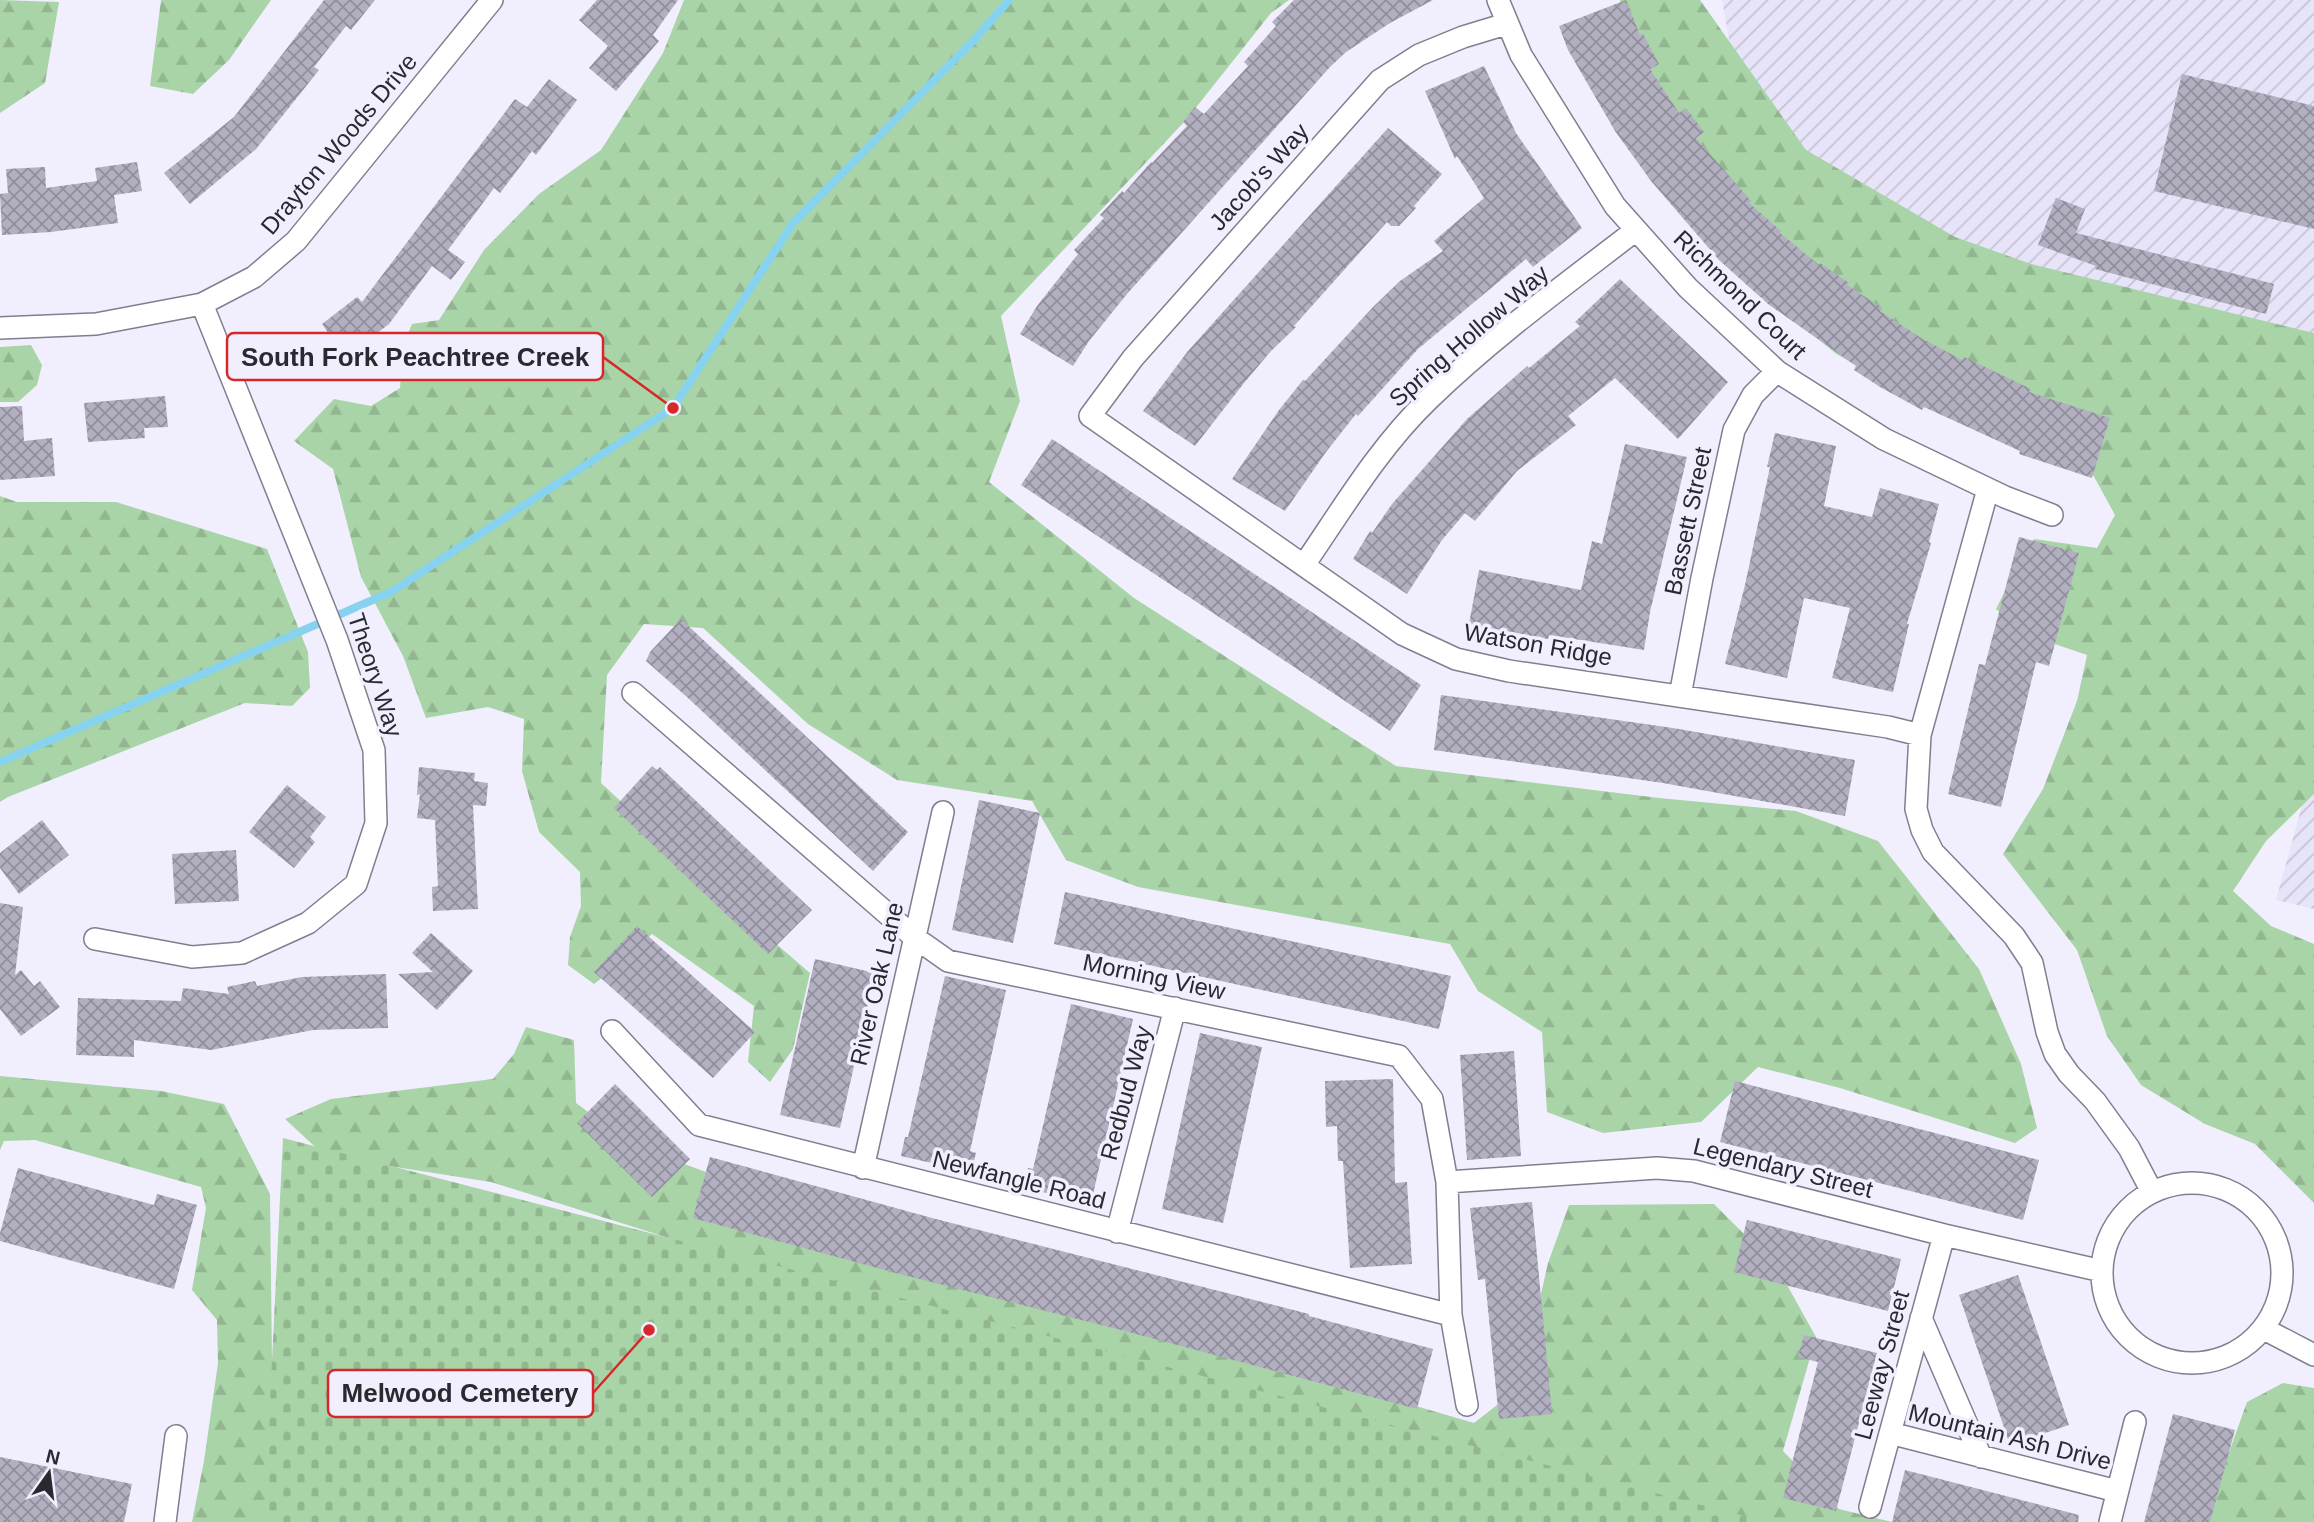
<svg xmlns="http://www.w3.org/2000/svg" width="2314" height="1522" font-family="Arial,sans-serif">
  <defs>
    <pattern id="industrial-furrows" width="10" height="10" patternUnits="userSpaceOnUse" patternTransform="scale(1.75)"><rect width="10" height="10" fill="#e7e3f8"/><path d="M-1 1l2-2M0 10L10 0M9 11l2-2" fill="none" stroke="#c6c3d5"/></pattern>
    <pattern id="forest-firs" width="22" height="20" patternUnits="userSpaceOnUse" patternTransform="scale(1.75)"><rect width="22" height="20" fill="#a9d4a7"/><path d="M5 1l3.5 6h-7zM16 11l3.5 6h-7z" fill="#92b690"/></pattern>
    <pattern id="cemetery-stones" width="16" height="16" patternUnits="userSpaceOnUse" patternTransform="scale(1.75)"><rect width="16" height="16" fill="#a9d4a7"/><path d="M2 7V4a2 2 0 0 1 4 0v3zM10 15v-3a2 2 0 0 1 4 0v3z" fill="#92b690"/></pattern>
    <pattern id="building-cross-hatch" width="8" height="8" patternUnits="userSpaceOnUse" patternTransform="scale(1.75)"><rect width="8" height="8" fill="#b2afc0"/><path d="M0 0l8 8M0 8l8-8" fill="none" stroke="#918e9c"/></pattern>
  </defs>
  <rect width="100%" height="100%" fill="#f1effe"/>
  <path fill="url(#industrial-furrows)" d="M1722 0H2314V390L1768 258Z
    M2314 762V909L2276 900Z"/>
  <path fill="url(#forest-firs)" d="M0 0 59 2 45 83 0 113Z
    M161 0H271L229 60 193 94 150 86Z
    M684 0H1289L1271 13 1186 120 1001 316 1020 401 989 482 1134 598 1396 766 1659 798 1796 811 1878 841 1979 969 2021 1064 2037 1128 2015 1143 1840 1088 1758 1067 1701 1122 1603 1133 1547 1112 1542 1032 1478 991 1450 944 1138 887 1066 860 1032 801 897 780 808 724 703 628 644 624 607 675 601 783 760 930 810 973 793 1049 770 1082 748 1062 754 1006 652 934 621 963 594 984 568 965 570 937 581 906 580 872 539 832 522 771 524 719 488 707 426 718 403 656 361 577 333 469 294 441 334 399 371 406 400 388 403 346 412 324 439 320 484 250 539 194 601 150 663 53Z
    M1620 0H1700L1806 150 1955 237 2031 264 2314 333V794L2266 841 2233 891 2271 926 2314 944V1203L2255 1144 2205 1124 2141 1085 2107 1036 2077 950 2003 854 2043 789 2077 701 2087 655 2025 634 1996 609 2018 565 2034 539 2097 548 2115 515 2092 473 1920 403 1835 353 1758 289 1627 25Z
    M31 345 42 365 37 385 18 402H0V347Z
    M0 496 17 502H116L267 549 308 652 310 688 292 706 245 703 8 797 0 802Z
    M526 1027 574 1040 576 1103 633 1145 1050 1299 1474 1423 1520 1387 1548 1263 1569 1205 1714 1204 1777 1267 1816 1337 1783 1451 1839 1509 1892 1522H1518L735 1259 491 1182 325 1156 285 1119 331 1099 493 1079 514 1054Z
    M0 1076 161 1091 224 1104 270 1194 273 1445 265 1522H192L204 1461 218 1363 217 1320 192 1290 206 1208 201 1187 35 1140 4 1141 0 1150Z
    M2283 1383 2314 1388V1522H2204L2247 1402Z"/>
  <path fill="url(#cemetery-stones)" d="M283 1138 1767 1522H264Z"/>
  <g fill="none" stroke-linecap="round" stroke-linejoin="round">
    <path stroke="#87d3ef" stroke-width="8" d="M0 762 391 592 673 408 793 223 975 39 1009 0"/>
  </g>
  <path fill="url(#building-cross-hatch)" d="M324 0H375L351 30 346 26 314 67 319 70 256 149 190 204 164 173 234 117Z
    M597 0H678L653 35 659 41 616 91 589 68 608 46 579 20Z
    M1294 0H1433L1390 23 1346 52 1330 67 1127 294 1089 341 1073 366 1020 334 1037 306 1078 254 1074 250 1104 218 1100 215 1122 191 1124 193 1151 162 1152 163 1187 126 1183 122 1195 107 1204 114 1248 66 1244 62 1276 26 1272 22Z
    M1626 0 1640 35 1643 34 1659 64 1650 69 1679 113 1686 108 1704 132 1696 138 1751 201 1749 203 1781 231 1780 233 1819 265 1820 263 1849 283 1847 285 1882 308 1880 311 1921 338 1962 360 1964 357 2031 389 2029 392 2110 418 2092 478 2019 454 2020 451 1924 407 1922 410 1880 387 1854 370 1856 366 1768 304 1719 260 1651 181 1615 131 1568 50 1559 26Z
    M1484 66 1516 133 1582 228 1533 267 1526 259 1418 349 1358 416 1356 414 1326 452 1285 511 1232 479 1279 410 1303 380 1305 381 1373 307 1400 281 1443 251 1434 241 1484 198 1457 156 1455 159 1425 91Z
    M2182 74 2314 106V229L2154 191Z
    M549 79 577 100 536 155 532 151 500 193 494 188 448 250 465 262 451 280 432 266 389 324 329 370 311 348 329 334 322 324 357 297 362 302 515 99 527 107Z
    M1388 128 1442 174 1414 206 1416 208 1399 226H1391L1387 222 1294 326 1296 327 1271 351 1244 383 1195 446 1143 411 1188 351Z
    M137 162 142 191 114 195 118 223 51 232 2 235 0 194 8 193 6 169 45 167 46 188 97 181 95 168Z
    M2056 198 2085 209 2076 233 2274 284 2266 314 2095 269 2096 266 2038 245Z
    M1620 279 1728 382 1678 439 1615 378 1568 416 1576 425 1517 471 1475 521 1465 513 1442 540 1407 594 1353 559 1370 531 1372 533 1392 504 1467 419 1527 366 1529 368 1580 326 1575 322Z
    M165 396 168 427 144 428 145 438 88 442 84 403Z
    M22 406 24 441 52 438 55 476 0 480V407Z
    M1775 433 1836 446 1824 506 1872 517 1880 488 1939 504 1929 542 1931 543 1907 624H1909L1893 692 1832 678 1850 608 1804 598 1787 678 1725 664 1745 585 1770 467H1767Z
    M1052 439 1421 685 1390 731 1021 485Z
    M1625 444 1687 457 1650 612 1644 650 1549 635 1548 639 1469 624 1479 570 1581 590 1592 541 1602 544Z
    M2019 537 2079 553 2049 666 2036 662 2001 807 1948 794 1979 664 1985 665Z
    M681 619 908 832 873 871 688 698 646 661 650 652Z
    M1441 695 1673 728 1855 760 1845 816 1663 783 1434 750Z
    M652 766 657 770 660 767 812 910 768 954 614 808Z
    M419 767 475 773 474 781 488 783 486 806 473 805 478 909 433 911 432 887 438 886 435 820 417 818 420 794 417 795Z
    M287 785 326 817 310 837 315 842 294 868 249 832Z
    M979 800 1040 813 1013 943 952 930Z
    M42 820 69 855 19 894 0 868V853Z
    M236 850 239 901 175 904 172 854Z
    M1065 892 1451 976 1439 1029 1054 944Z
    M0 903 23 907 15 975 21 970 34 986 40 981 60 1007 21 1036 0 1009Z
    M637 926 755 1032 713 1078 594 972Z
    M431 933 473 971 437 1010 398 974 433 972 412 953Z
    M815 959 875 973 840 1128 780 1115Z
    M386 974 388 1028 313 1030 211 1050 134 1040V1057L76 1055 78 998 181 1001 183 988 229 994 227 987 255 981 257 986 302 977Z
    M945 976 1006 990 970 1151 976 1153 971 1172 901 1156 905 1137H908Z
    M1071 1004 1133 1019 1091 1203 1024 1188 1028 1168 1033 1169Z
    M1200 1033 1262 1047 1223 1223 1162 1209Z
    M1514 1051 1521 1156 1467 1160 1460 1055Z
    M1393 1079 1395 1183 1407 1182 1412 1264 1350 1268 1343 1161H1338L1337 1126 1326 1127 1325 1081Z
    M1735 1081 2039 1160 2023 1220 1720 1142Z
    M615 1084 690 1159 652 1197 577 1123Z
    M710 1157 932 1218 1309 1314V1316L1433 1349 1417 1409 1121 1330 896 1273 693 1218Z
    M18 1168 154 1205 157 1194 197 1205 174 1289 0 1241V1233Z
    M1532 1202 1552 1414 1499 1419 1485 1279 1478 1280 1470 1208Z
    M1747 1220 1901 1259 1888 1311 1734 1272Z
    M2018 1275 2069 1425 2010 1445 1959 1295Z
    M1804 1335 1877 1353 1836 1511 1783 1498 1818 1362 1798 1357Z
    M2173 1414 2235 1430 2210 1522H2144Z
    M0 1457 132 1484 124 1522H0Z
    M1905 1470 2079 1515 2078 1522H1892Z"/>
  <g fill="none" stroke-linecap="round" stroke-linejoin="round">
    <g stroke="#817e8f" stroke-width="24">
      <path id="street" d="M1498 0 1521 55 1615 206 1688 288 1778 372 1884 439 2005 497 2052 515
        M1506 24 1463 37 1419 55 1380 80 1133 358 1090 416 1402 634 1456 659 1509 671 1888 727 1920 735
        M0 328 96 324 202 304 254 277 296 241 492 0
        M1988 489 1920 735 1916 809 1922 830 1933 852 2014 936 2032 963 2047 1032 2055 1054 2069 1074 2095 1101 2129 1148 2152 1192
        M1304 565C1343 508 1379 447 1429 399 1493 337 1566 284 1636 230
        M633 693 914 937 948 961 1399 1056 1432 1099 1447 1182 1451 1315 1467 1405
        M1680 696 1702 578 1734 430 1753 395 1777 371
        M95 939 192 957 242 953 308 923 356 884 376 823 374 750 337 640 202 304
        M612 1031 699 1125 1451 1315
        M863 1168 943 812
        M1447 1182 1657 1168 1694 1171 1944 1235 2102 1271
        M2102 1273a90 90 0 1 1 180 0a90 90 0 1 1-180 0Z
        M1117 1232 1175 1008
        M1921 1318 1981 1457
        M2264 1329 2314 1355
        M1890 1433 2117 1491
        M1870 1507 1944 1235
        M165 1522 176 1436
        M2110 1522 2135 1422"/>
    </g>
    <use href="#street" stroke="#fff" stroke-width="21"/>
  </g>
  <g text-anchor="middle" stroke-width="7" stroke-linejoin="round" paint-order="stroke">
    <g font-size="24" fill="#2a2930" stroke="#f1effe">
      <text transform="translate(339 144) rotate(-50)" y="8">Drayton Woods Drive</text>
      <text transform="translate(1259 177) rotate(-48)" y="8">Jacob's Way</text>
      <text transform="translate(1740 295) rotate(44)" y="8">Richmond Court</text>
      <text transform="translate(1469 336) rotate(-41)" y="8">Spring Hollow Way</text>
      <text transform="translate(1688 521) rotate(-78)" y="8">Bassett Street</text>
      <text transform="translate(1538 645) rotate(10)" y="8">Watson Ridge</text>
      <text transform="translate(375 675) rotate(72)" y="8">Theory Way</text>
      <text transform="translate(1154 977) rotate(12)" y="8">Morning View</text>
      <text transform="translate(877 984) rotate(-77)" y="8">River Oak Lane</text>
      <text transform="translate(1126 1093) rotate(-75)" y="8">Redbud Way</text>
      <text transform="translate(1783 1168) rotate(14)" y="8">Legendary Street</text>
      <text transform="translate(1019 1180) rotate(14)" y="8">Newfangle Road</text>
      <text transform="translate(1882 1365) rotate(-75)" y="8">Leeway Street</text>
      <text transform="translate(2010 1437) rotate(14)" y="8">Mountain Ash Drive</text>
    </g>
  </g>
  <path fill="none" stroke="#d62828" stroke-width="2.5" d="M673 408L603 357M649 1330L593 1393"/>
  <g fill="#d62828" stroke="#f1effe" stroke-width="2.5">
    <circle cx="673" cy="408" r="7"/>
    <circle cx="649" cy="1330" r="7"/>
  </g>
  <g fill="#f1effe" stroke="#d62828" stroke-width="2.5">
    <rect x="227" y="333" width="376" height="47" rx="7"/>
    <rect x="328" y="1370" width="265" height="47" rx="7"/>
  </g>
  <g font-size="26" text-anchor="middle" font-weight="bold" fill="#2a2930">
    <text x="415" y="366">South Fork Peachtree Creek</text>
    <text x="460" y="1402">Melwood Cemetery</text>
  </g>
  <g transform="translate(49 1473) rotate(14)" stroke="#f1effe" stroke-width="5" paint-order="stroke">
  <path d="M0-5L12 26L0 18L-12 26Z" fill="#2a2930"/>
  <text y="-10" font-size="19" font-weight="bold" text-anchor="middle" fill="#2a2930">N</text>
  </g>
</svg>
